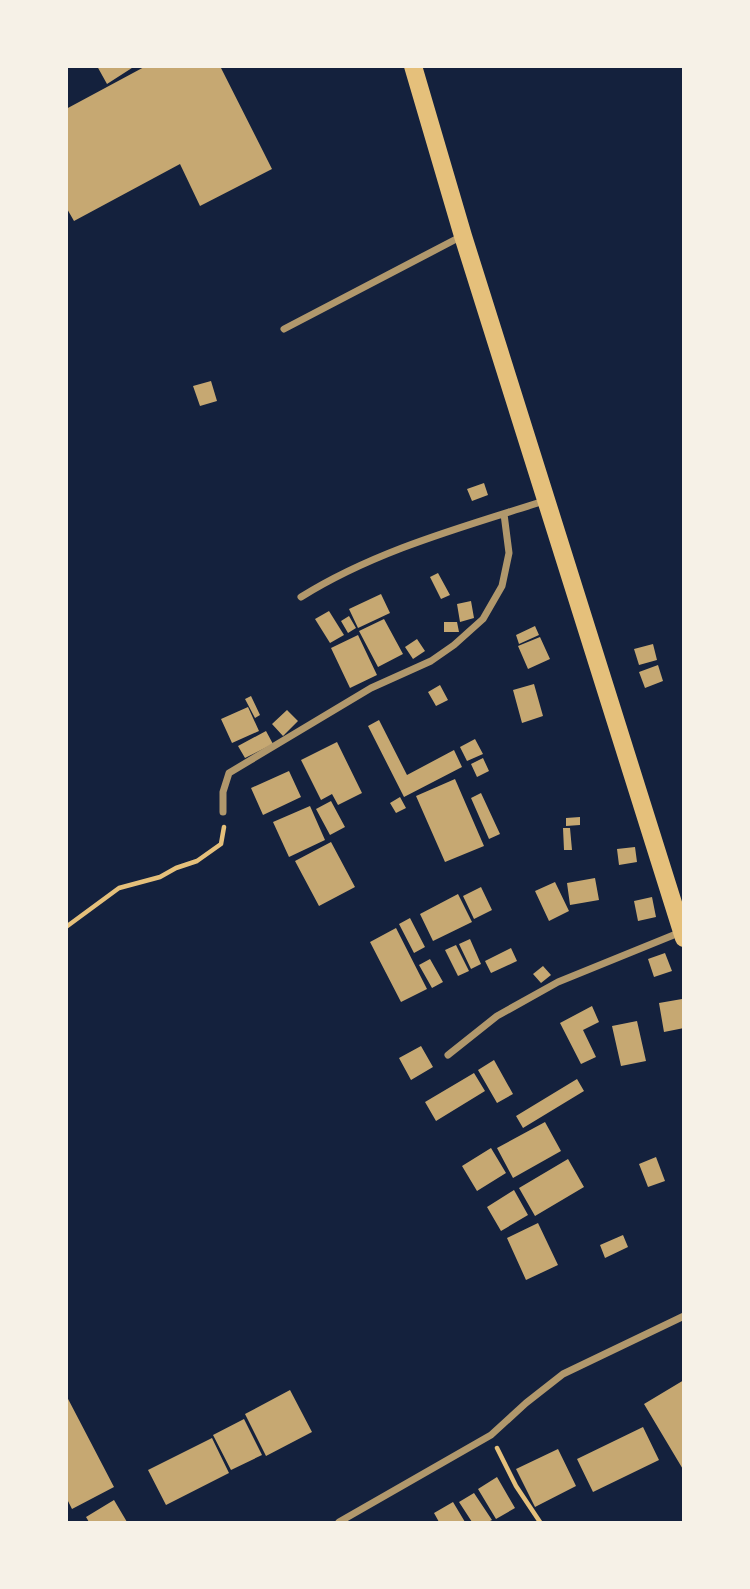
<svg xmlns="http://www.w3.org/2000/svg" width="750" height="1589" font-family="'Nunito Sans',sans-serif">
  <rect width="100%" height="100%" fill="#14213d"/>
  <path fill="#c6a872" d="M97 66H135L107 84Z
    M146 66H220L272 169 200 206 180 164 74 221 66 207V109Z
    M211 381 217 401 200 406 193 386Z
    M484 483 488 495 472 501 467 489Z
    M438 573 450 595 441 599 430 577Z
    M381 594 390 613 358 628 349 609Z
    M471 601 474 618 460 622 457 604Z
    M329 611 344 635 330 643 315 619Z
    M349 616 356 628 348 633 341 621Z
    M384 619 403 654 378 667 359 631Z
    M444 622H457L459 632H444Z
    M535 626 539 635 519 644 516 635Z
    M358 635 377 675 350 688 331 648Z
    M540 637 550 659 528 669 518 646Z
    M417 639 425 651 413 659 405 647Z
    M653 644 657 660 639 665 634 649Z
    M658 665 663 681 645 688 639 672Z
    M534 684 543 716 522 723 513 690Z
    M440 685 448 700 436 706 428 692Z
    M251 696 260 715 255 718 245 699Z
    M248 707 259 731 232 743 221 719Z
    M287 710 298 721 283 736 272 724Z
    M379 720 407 775 454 750 462 767 404 797 368 726Z
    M266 731 273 744 245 758 238 746Z
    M475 739 483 754 467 761 460 747Z
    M337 742 362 793 338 805 332 794 321 800 301 760Z
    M483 758 489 771 477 777 471 764Z
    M289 771 301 797 263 815 251 788Z
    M455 779 484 846 445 862 416 796Z
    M481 793 500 834 489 839 471 798Z
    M400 797 406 808 396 813 390 803Z
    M331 801 345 827 330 835 316 809Z
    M310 806 325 840 289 857 273 822Z
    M580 817V825L566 826V818Z
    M563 828H570L572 850H564Z
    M331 842 355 887 319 906 295 861Z
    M635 847 637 862 619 865 617 849Z
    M595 878 599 900 570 905 567 883Z
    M555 882 569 911 549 921 535 891Z
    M481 887 492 910 474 919 463 896Z
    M458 894 472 922 433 941 420 914Z
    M652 897 656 917 638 921 634 901Z
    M410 918 425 947 414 953 399 924Z
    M396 928 427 989 401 1002 370 942Z
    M470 939 481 964 471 969 459 944Z
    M456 945 469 971 458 976 445 950Z
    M511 948 517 961 491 973 485 961Z
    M665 953 672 971 654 977 648 959Z
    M430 959 443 982 432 988 419 965Z
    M543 966 551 975 541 983 533 974Z
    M682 999 684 1028 664 1032 659 1003Z
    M592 1006 599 1022 583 1030 596 1057 581 1064 560 1023Z
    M637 1021 646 1061 621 1066 612 1026Z
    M421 1046 433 1067 411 1080 399 1058Z
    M494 1060 513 1094 497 1103 478 1070Z
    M474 1073 485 1091 436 1121 425 1102Z
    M577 1079 584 1091 523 1128 516 1116Z
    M545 1122 561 1151 513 1178 497 1148Z
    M491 1148 506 1173 477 1191 462 1166Z
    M656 1157 665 1181 648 1187 639 1164Z
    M568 1159 584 1187 535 1216 519 1188Z
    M514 1190 528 1215 501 1231 487 1207Z
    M538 1223 558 1265 526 1280 507 1238Z
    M623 1235 628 1247 605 1258 600 1245Z
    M684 1380V1471L644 1404Z
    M290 1390 312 1432 266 1456 245 1414Z
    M66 1395 114 1487 72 1509 66 1497Z
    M244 1419 262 1455 231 1470 213 1435Z
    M643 1427 659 1460 593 1492 577 1459Z
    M212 1438 229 1473 166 1505 148 1470Z
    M558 1449 576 1486 535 1507 516 1469Z
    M497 1477 515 1508 496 1519 478 1489Z
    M474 1493 492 1520 488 1522H472L459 1502Z
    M114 1500 127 1522H89L86 1517Z
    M453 1502 465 1522H439L434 1513Z"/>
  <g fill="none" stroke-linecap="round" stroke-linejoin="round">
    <path stroke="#e5c07b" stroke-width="4.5" d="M66 927 119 888 160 877 176 868 197 861 221 844 224 827
      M497 1448 516 1486 540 1522"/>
    <path stroke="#b1986c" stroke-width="7" d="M284 329 462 236
      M301 597C376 550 463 527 547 500
      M223 812V792L229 773 371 688 431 661 454 645 483 619 502 586 509 553 504 514
      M448 1055 497 1016 558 982 681 932
      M339 1522 491 1435 526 1403 563 1374 684 1316"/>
    <path stroke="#e5c07b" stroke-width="18" d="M413 66 463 236 684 938"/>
  </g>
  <rect width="750" height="1589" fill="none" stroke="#f6f1e7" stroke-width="136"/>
</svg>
